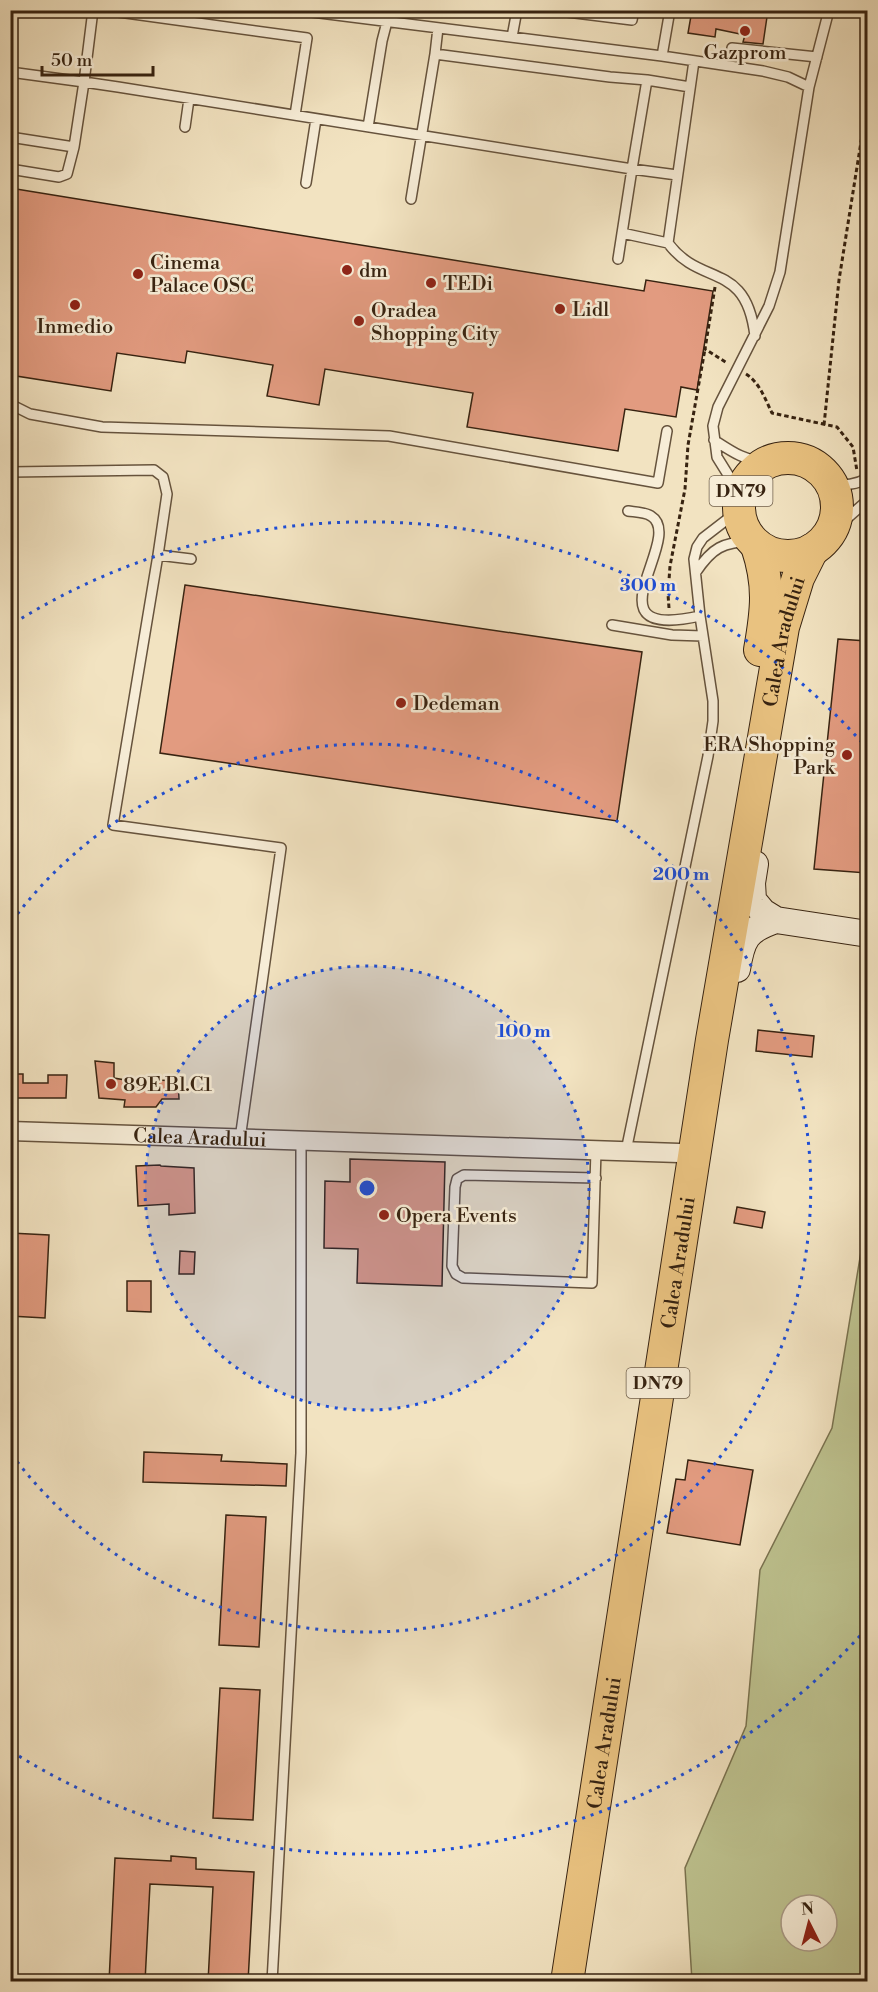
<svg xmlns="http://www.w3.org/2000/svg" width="878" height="1992" font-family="'Libre Bodoni',serif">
  <rect width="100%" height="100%" fill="#f2e3c1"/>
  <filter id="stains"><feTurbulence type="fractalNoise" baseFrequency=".00333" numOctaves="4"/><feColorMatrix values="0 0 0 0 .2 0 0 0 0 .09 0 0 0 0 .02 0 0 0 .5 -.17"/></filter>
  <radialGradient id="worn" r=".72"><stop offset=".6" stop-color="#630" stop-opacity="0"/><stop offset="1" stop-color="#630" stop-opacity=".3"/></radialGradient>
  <path fill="#bec390" stroke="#7a7350" stroke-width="1.5" fill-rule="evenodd" d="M867 1215V1981H692L685 1868 746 1726 760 1570 832 1428ZM791 1905H827V1941H791Z"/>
  <path fill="#e29b80" stroke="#372311" stroke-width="1.5" d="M692 10H768L763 44 743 42 745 35 716 29 715 37 688 33Z
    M10 188 644 291 646 280 713 291 697 390 681 387 676 417 625 409 618 451 467 427 473 393 325 369 319 405 267 396 273 365 187 351 185 363 117 353 111 391 10 375Z
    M185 585 642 652 617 821 160 753Z
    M838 639 867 641V873L814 869Z
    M758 1030 814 1036 812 1057 756 1051Z
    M95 1061 114 1063V1078L125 1080V1086L155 1087 157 1080 178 1081 179 1099H162L156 1107H124L125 1100 99 1098Z
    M10 1074H23V1083H48V1075H67L66 1098H10Z
    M350 1159 445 1162 442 1286 357 1283 358 1249 324 1248 325 1181 350 1182Z
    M160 1165 161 1166 194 1168 195 1213 169 1215V1204L138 1206 136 1166Z
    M737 1207 765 1212 762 1228 734 1223Z
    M10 1233 49 1235 45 1318 10 1316Z
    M180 1251 195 1252 194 1274H179Z
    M127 1281H151V1312L127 1311Z
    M144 1452 222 1455 221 1461 287 1464 286 1486 143 1482Z
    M688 1460 753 1470 740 1545 667 1533 676 1479 685 1480Z
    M226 1515 266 1517 259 1647 219 1645Z
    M220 1688 260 1690 253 1820 213 1818Z
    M171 1856 196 1858V1869L254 1872 248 1982H208L213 1887 150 1884 145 1982H109L115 1858 171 1861Z"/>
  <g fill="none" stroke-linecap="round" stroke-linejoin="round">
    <g stroke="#66533d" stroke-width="12">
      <path id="lane" d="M104 10 307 38 295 115
        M296 10 662 56 763 71 788 77 809 87
        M551 10 632 20 634 10
        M512 37 517 10
        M732 48 817 57
        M435 54 438 28
        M662 56 670 10
        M694 61 668 243C701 288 746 260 755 336
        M10 72 84 82 93 10
        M647 80 690 87
        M185 127 189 99
        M368 127 382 41 390 10
        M10 137 74 147
        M10 169 59 177 67 174 74 147 84 82 118 87 632 169 618 259
        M306 183 316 119
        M411 199 435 54 610 77 647 80 632 169 677 175
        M622 233 668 243
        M10 404 30 414 102 427 389 436 658 483 667 431
        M714 440C731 451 745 461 767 463
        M10 472 154 470 163 477 167 494 158 555 191 559
        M832 485C845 485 856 485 868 478
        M740 494 717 457 713 426 718 407 769 306 780 272 809 87 829 10
        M628 511C634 512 645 512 651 516 687 538 582 642 700 616
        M829 534 868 500
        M158 555 113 825 281 848 240 1139
        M696 572C712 548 723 542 752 541
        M612 625 672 635 703 636
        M626 1151 708 756 713 721V701L700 616 694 559 697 547 703 538 738 511
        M596 1178 464 1175 457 1179 455 1187 452 1266 456 1274 463 1278 592 1283 596 1150
        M272 1982 301 1453V1141"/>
    </g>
    <g stroke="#66533d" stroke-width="21">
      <g id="street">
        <path id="s1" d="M10 1131 679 1153"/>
      </g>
    </g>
    <g stroke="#372311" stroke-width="28">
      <path id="secondary" d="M755 864 752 883 753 900 763 912 776 920 868 934
        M737 969C742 939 746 930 776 920"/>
    </g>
    <g stroke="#372311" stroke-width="34">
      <g id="highway">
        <circle cx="788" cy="507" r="49"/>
        <path d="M757 546C770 585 767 610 760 650"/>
        <path id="s2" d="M567 1982 712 1040 783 627 798 578 812 550"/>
      </g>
    </g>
    <path stroke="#372311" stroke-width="3" stroke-dasharray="4.5 3" stroke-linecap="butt" d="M715 287 705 349 727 363
      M746 374C760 383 765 399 772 413L837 427 853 447 857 471
      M824 425 839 280 868 98
      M862 520 868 567
      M669 608 668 594 670 566 685 489 688 445 705 349"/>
    <use href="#lane" stroke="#f7edd7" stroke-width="9"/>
    <use href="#street" stroke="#f7edd7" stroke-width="18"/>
    <use href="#secondary" stroke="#f7edd7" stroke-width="26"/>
    <use href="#highway" stroke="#e9c280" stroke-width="32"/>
  </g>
  <circle cx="367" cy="1188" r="222" fill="#1d4ed8" fill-opacity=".12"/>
  <g fill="none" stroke="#1d4ed8" stroke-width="3" stroke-dasharray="3 6">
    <circle cx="367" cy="1188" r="222"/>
    <path d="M12 921A444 444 0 1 1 12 1455"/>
    <path d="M866 1629A666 666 0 0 1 14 1753M14 623A666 666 0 0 1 866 747"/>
  </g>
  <g fill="#8f2418" stroke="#f7edd7" stroke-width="2">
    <circle cx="745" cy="31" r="6"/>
    <circle cx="347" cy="270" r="6"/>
    <circle cx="138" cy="274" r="6"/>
    <circle cx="431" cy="283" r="6"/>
    <circle cx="75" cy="305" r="6"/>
    <circle cx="560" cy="309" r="6"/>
    <circle cx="359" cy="321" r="6"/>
    <circle cx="401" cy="703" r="6"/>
    <circle cx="847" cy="755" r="6"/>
    <circle cx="111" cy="1084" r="6"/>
    <circle cx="384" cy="1215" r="6"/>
  </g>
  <g text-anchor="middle" stroke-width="5" stroke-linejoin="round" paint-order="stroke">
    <g fill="#f7edd7" stroke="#71604c" stroke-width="1.5">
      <rect x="709.5" y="476" width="63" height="30" rx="4.5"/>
      <rect x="626.5" y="1368" width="63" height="30" rx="4.5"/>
    </g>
    <g font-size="18" font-weight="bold" fill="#372311">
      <text x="741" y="497">DN79</text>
      <text x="658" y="1389">DN79</text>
    </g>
    <g font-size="20" fill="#372311" stroke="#f7edd7" text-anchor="start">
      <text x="745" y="59" text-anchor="middle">Gazprom</text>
      <text x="150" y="269">Cinema<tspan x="150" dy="23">Palace OSC</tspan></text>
      <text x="359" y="277">dm</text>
      <text x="443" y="290">TEDi</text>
      <text x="572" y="316">Lidl</text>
      <text x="371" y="317">Oradea<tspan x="371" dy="23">Shopping City</tspan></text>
      <text x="75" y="333" text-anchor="middle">Inmedio</text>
      <text x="413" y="710">Dedeman</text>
      <text x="835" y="751" text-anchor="end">ERA Shopping<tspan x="835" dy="23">Park</tspan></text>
      <text x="123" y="1091">89E Bl.C1</text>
      <text x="396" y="1222">Opera Events</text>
    </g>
    <g font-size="20" fill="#372311" stroke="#f7edd7">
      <text dy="7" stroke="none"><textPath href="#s2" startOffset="1358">Calea Aradului</textPath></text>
      <text dy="7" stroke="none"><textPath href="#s1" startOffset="190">Calea Aradului</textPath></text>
      <text dy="7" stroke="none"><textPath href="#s2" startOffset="728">Calea Aradului</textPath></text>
      <text dy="7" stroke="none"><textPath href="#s2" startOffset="242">Calea Aradului</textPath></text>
    </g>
  </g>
  <circle cx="367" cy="1188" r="9" fill="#1d4ed8" stroke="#f7edd7" stroke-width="3"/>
  <g font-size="18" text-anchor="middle" font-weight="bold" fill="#1d4ed8" stroke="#f7edd7" stroke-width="5" stroke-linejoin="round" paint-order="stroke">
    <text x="648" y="591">300 m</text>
    <text x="681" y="880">200 m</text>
    <text x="524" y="1037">100 m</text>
  </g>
  <rect width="878" height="1992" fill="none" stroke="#f2e3c1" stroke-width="36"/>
  <rect x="12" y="12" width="854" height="1968" fill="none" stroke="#372311" stroke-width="3"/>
  <rect x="18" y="18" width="842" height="1956" fill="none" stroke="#372311" stroke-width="1.5"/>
  <g transform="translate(809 1923) rotate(354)"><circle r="28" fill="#f7edd7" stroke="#aa9c88" stroke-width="1.5"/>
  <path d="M0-4.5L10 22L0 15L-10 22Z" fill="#8f2418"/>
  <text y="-9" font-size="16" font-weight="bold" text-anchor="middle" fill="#372311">N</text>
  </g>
  <path d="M42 66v9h111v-9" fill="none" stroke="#372311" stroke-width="3"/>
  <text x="51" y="66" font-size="18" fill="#372311" stroke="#f7edd7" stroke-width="4.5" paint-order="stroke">50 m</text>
  <rect width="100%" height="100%" filter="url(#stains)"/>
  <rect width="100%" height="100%" fill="url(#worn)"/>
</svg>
